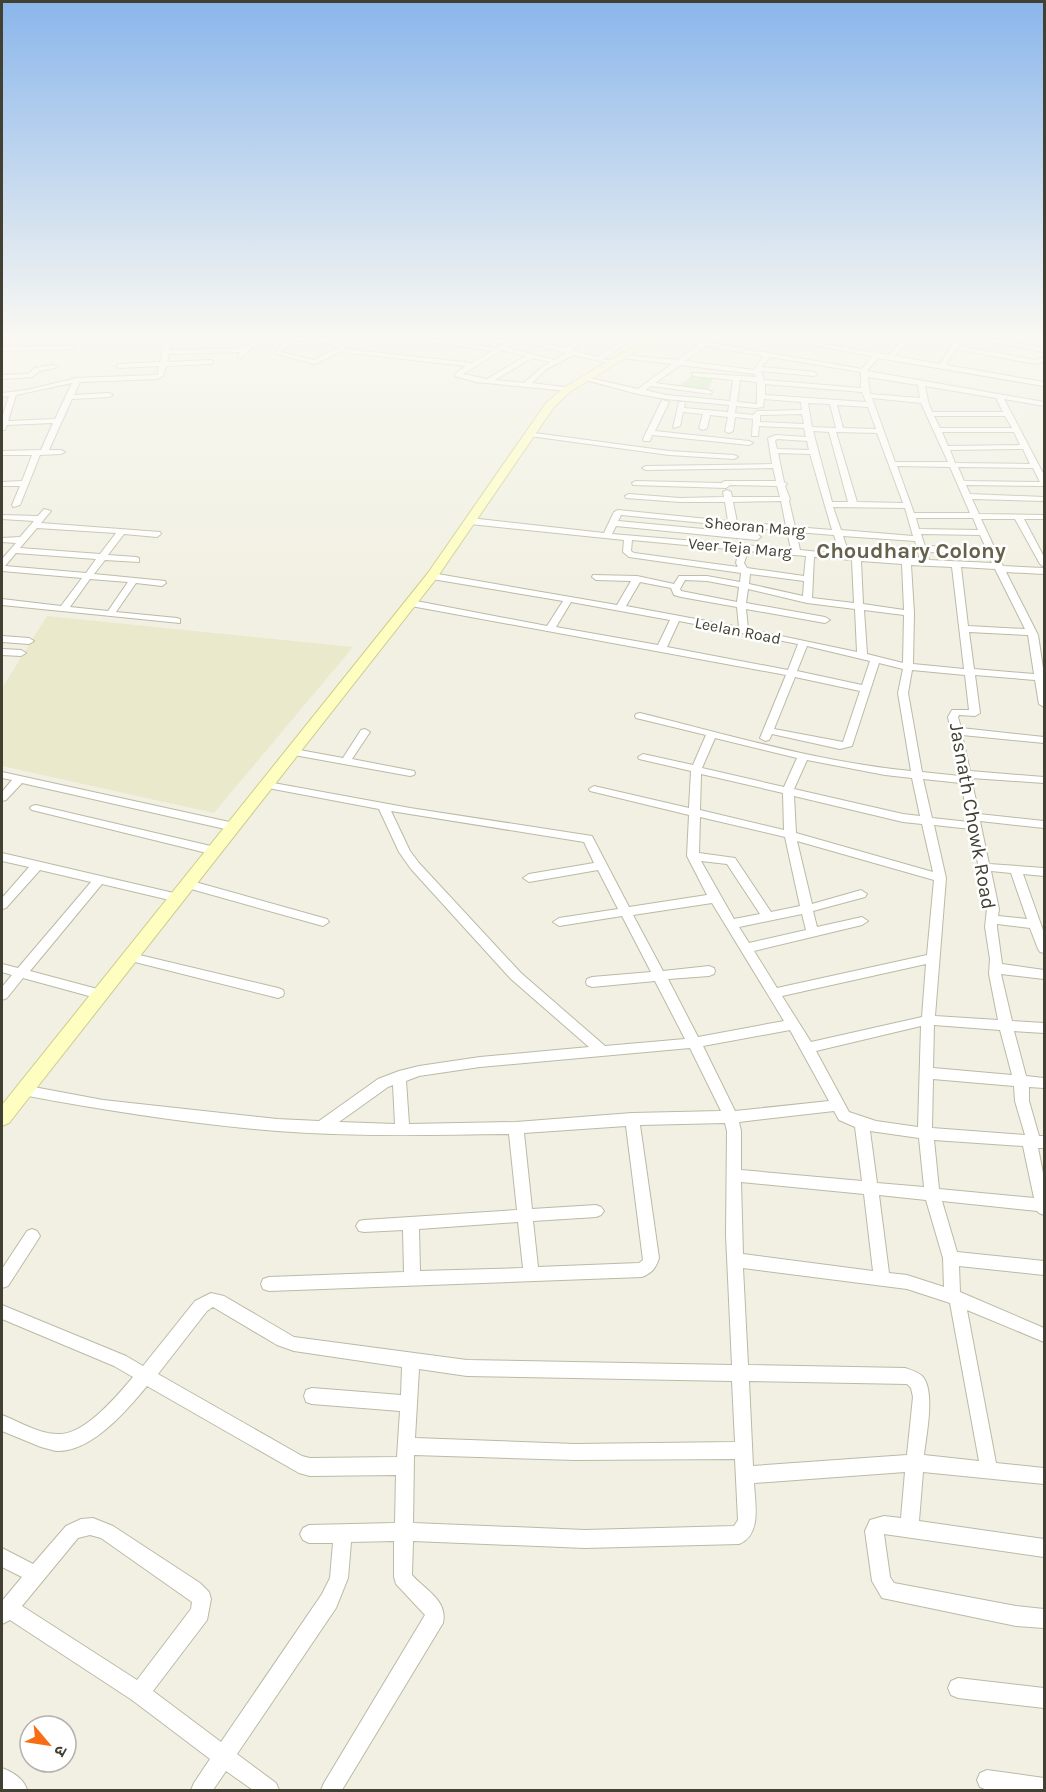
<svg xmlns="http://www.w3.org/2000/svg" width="1046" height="1792" font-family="Karla,'Noto Sans Devanagari',sans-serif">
  <rect width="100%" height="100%" fill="#f1f0e2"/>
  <path fill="#eae9cc" d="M47 616 353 647 214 813 2 766V688Z"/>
  <path fill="#bde6ab" d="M694 374 713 377 708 392 676 388Z"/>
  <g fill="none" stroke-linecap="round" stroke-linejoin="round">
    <g stroke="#bcbaa5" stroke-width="2">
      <path id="minor" d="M166 337H195L192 339 172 340 170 350 245 348 258 337H265L240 358 237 356 240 352 169 354 167 362 211 360 214 362 211 364 166 366 163 376 157 379 80 382 74 395 109 393 113 395 109 397 72 399 49 450H61L65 452 61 454 40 455 20 505 13 507 12 505 20 486H2V482L22 481 32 455H2V451L41 450 53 423 7 425 5 430H2V418L9 396 2 397V393L27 390 77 378 156 375 158 374 159 366 119 368 116 366 119 364 160 362ZM72 383 55 419 8 421 16 395Z
        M281 337C302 337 327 334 346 346V349L472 363 492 351 396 337H413L497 348 504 344 468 337H483L509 341 515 337H523L564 348 583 337H590L571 350 597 357 629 337H636L603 359 614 362V364L573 355 545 370 532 383 570 388 572 389 568 391 476 382 455 376V374L466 366 340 352 315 364 276 354V350L288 339ZM296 340 325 343 339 347 314 360 281 352ZM519 340 566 353 555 360 507 348ZM502 350 526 356 487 379 463 374ZM532 358 550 362 541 368 524 383 495 380Z
        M662 337H676L862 369 872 356 768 337H782L843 347 850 337H856L848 348 889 355 905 337H911L895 356 940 364 953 343 921 337 956 340 958 337H964L959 346 1035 360 1044 357V361L1036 364 956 349 946 365 1044 382V386L878 358 867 371 1044 402V406L1004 399 1044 475V486L966 485 970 494 1044 497V501L972 499 979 514 1044 515V519H1024L1044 557V567L1040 564 1015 519H981L1003 566 1044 568V574L1006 572 1038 635 1044 675V707L1039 704 1035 680 975 675 980 713 975 716 959 715 958 717 961 728 1044 737V743L962 735 970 771 1044 777V783L971 778 979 814 1044 821V828L980 821 989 864 1044 868V876L1023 874 1044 933V953L1040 952 1038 949 1030 928 997 924V927L1002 964 1044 970V979L1001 974 1012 1021 1044 1023V1033L1014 1031 1026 1076 1044 1078V1088L1029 1087V1101L1039 1136H1044V1148H1038L1044 1178V1215L1039 1213 1037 1211 942 1201 957 1252 1044 1261V1275L959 1266 960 1292 1044 1328V1342L967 1310 996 1463 1044 1468V1484L923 1472 919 1521 1044 1539V1557L884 1534 890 1577 894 1583 1016 1606 1044 1609V1628L1016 1626 882 1598 872 1581 865 1531 870 1520 884 1516 901 1518 905 1472 754 1483C755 1503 762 1535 739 1544L585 1548 413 1541 412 1575C425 1590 448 1600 443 1623L342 1790H321L324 1783 425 1615 396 1584 394 1577V1541L351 1542 348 1578 336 1608 237 1754 276 1783 279 1790H253L226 1771 213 1790H191L194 1783 210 1759 132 1700 10 1620 2 1624V1601L22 1577 2 1567V1548L33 1564 66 1526 81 1519 93 1518 113 1526 200 1583 209 1592 211 1599 207 1620 153 1691 221 1742 322 1594 330 1578 333 1543H309L303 1540 300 1534 303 1528 309 1525 395 1523 396 1475 310 1476 299 1473 147 1386C127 1410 91 1453 56 1451L41 1447 2 1431V1415C20 1422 40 1435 60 1434 85 1434 118 1395 133 1377L114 1366 2 1319V1305L126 1356 143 1366 195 1301 211 1293 224 1296 294 1337 467 1360 732 1365 726 1235 727 1131 725 1123 640 1125 659 1258C656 1268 652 1273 642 1277L269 1291 263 1289 261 1284 263 1279 269 1277 404 1272 403 1230 364 1232 359 1231 356 1226 359 1221 364 1220 517 1210 509 1134C432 1135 354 1137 277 1131 192 1124 107 1111 23 1095L18 1094 16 1090 18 1086 23 1085 103 1100 277 1119 319 1121 378 1079 399 1071 419 1066 480 1057 589 1047 511 979 411 869 399 852 379 809 268 788 264 787 263 785 264 783 268 782 410 808 592 836 629 907 707 895 687 856 689 815 590 791 589 789 594 786 689 808 691 771 639 759 638 757 643 754 693 765 706 735 636 718 635 716 636 714 640 713C729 735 819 762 911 771L898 693 903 669 879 663 852 746 840 749 772 734 769 740 765 741 760 738 786 675 411 606 406 603 411 600 547 626 563 601 432 579 428 576 432 573 617 605 631 581 596 580 592 577 593 575 637 576 674 584 679 576H707L740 582 741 573 629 557 623 552 624 540 470 524 466 521 470 518 604 533 614 512 618 510 728 521 725 502H680L626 498 625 496 629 494 680 498 724 497 723 492 727 490 731 492 732 497H780L777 486 730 485 726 488 633 485 632 483 636 481 721 483 725 481H776L773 468 646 470 642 468 646 466 772 464 768 438 776 435 806 437 804 428 759 426 758 436H752L753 419 735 417 733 431 729 433 725 431 728 417 710 415 707 428 703 430 699 428 703 414 683 412 680 426 673 428 679 402H685L684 408 728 412 729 405 666 399 638 394 582 379 585 377 638 389 672 364 623 358 621 357V355L677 360 699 345ZM706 346 764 356 754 370 685 361ZM770 357 861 372V388L764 380 761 371 814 376 817 374 814 372 762 367ZM680 365 755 374 756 377 692 373V375L694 376 733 380 730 401 666 395 645 390 651 386 711 394 712 392 708 390 655 383ZM868 377 918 385 920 398 870 394ZM740 380 757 382V404L737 402ZM765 384 862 392 866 402 765 395ZM925 386 996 398 1003 412H932L928 401ZM872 398 921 403 948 462H895ZM764 399 801 402 802 410 757 411 753 415 735 413 736 406 756 408 763 407ZM808 403 830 404 836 428 812 427ZM837 405 868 407 876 429 843 428ZM802 414 804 424 760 422V415ZM934 416H1005L1012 428H940ZM813 431 829 432 848 502H832ZM836 432 877 433 903 503 857 502ZM942 432H1014L1020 445 948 446ZM777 439 807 441 809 450 777 449 775 441ZM1023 449 1030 464 955 463 950 450ZM778 453 810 454 832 530 795 527 789 501 790 499 785 486 787 484 784 482ZM897 466 950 467 970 513H914ZM958 467 1033 468 1040 482 964 481ZM781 501 786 526 737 522 733 502ZM833 507 905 508 913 536 841 530ZM621 515 787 531 791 549 612 534 616 526 757 540 761 537 757 534 618 521ZM916 518H973L978 530 919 529ZM796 532 834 535 840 554 800 550ZM921 534 980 535 986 548 925 546ZM843 536 915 541 920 560 849 554ZM632 540 739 550 736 563 738 567 634 553 631 551ZM748 551 806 556 804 576 747 568 744 563ZM927 552 988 554 992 563 929 560ZM814 557 852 560 854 603 812 598ZM861 561 902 564 904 610 863 604ZM911 565 952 567 964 669 913 664 914 613ZM961 567 995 569 1025 629 968 626ZM750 574 804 581 803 596 749 584ZM685 580 707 581 739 587 737 602 681 591 680 589ZM640 582 671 588 674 595 681 597 737 607 739 627 626 606ZM748 589 807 603 855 609 857 652 748 629 746 609 825 623 830 620 825 617 746 603ZM571 602 670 620 658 645 556 627ZM864 610 904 615 903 663 867 654ZM679 621 798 644 788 670 667 647ZM969 632 1028 635 1034 674 974 669ZM807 646 870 661 862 685 797 671ZM912 670 965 675 969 710H952L948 717 960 776 922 772 908 693ZM795 677 860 691 843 742 774 729ZM715 738 797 758 784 787 702 768ZM807 760 885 775 912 778 920 816 903 814 794 789ZM701 774 783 793 784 830 700 810ZM923 779 961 783 969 822 932 818ZM794 796 903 822 922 824 933 872 796 833ZM391 811 584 842 594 863 529 874 523 878 529 882 598 870 618 909 559 918 553 922 559 926 622 916 651 972 592 977 587 979 586 982 587 985 592 987 655 981 685 1039 605 1046 521 973 419 863 410 851ZM700 817 785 837 800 906 771 912 735 858 699 853ZM934 825 971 829 987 909 985 927 990 959 989 974 998 1020 935 1016 946 878ZM797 841 934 880 927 955 777 988 754 951 862 925 868 921 862 917 817 927 813 911 865 897 867 894 861 890 812 904ZM701 861 727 864 760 914 734 919ZM991 871 1011 873 1027 919 998 916 999 909ZM712 903 784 1021 698 1037 668 979 709 976 714 974 715 971 714 968 709 966 663 971 633 915ZM802 914 806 930 749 943 739 927ZM926 964 922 1017 811 1042 782 996ZM934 1025 1000 1030 1012 1075 933 1068ZM921 1026 918 1127 876 1121 849 1112 816 1051ZM790 1030 829 1101 735 1111 703 1046ZM690 1048 721 1111 632 1113 516 1122 409 1124 406 1081 419 1076 480 1067ZM933 1079 1014 1086 1015 1101 1025 1135 932 1128ZM393 1085 395 1124 339 1122 388 1087ZM834 1111 839 1120 855 1127 862 1181 741 1170V1131L739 1122ZM626 1126 643 1260 639 1263 538 1267 533 1221 596 1217 601 1215 604 1211 601 1207 596 1205 532 1209 524 1133ZM870 1131 919 1138 924 1187 877 1183ZM934 1140 1023 1146 1034 1198 939 1189ZM741 1182 864 1194 873 1271 743 1254ZM879 1195 926 1200 943 1258 944 1287 907 1275 889 1273ZM518 1222 523 1268 420 1271 419 1229ZM743 1268 907 1289 950 1303 979 1461 924 1455C926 1436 936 1390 922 1376 918 1372 911 1370 905 1368L748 1365ZM213 1307 277 1345 294 1351 402 1367 401 1395 312 1388 306 1390 304 1396 306 1402 312 1404 400 1411 397 1457 310 1458 302 1456 158 1374 207 1311ZM419 1369 467 1376 732 1381 735 1442 575 1444 415 1438ZM749 1381 907 1384 911 1388 913 1397 907 1455 753 1466ZM414 1455 575 1460 735 1459 738 1520 734 1526 585 1530 413 1523ZM90 1535 101 1538 192 1602 191 1609 137 1680 22 1606 78 1538Z
        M968 337H981L1044 348V352Z
        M71 346 73 347V349L2 351V347Z
        M53 365 56 367 55 368 39 371 32 377 2 379V375L28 374 35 368Z
        M662 400 669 402 655 431 749 441 753 443 749 445 652 435 650 441H644L643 439Z
        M527 432 669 451 734 455 738 457 734 459 669 455 530 436H527Z
        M44 509 51 511 41 523 160 532 161 534 157 537 124 534 108 555 136 557 139 558V562L105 560 94 574 165 581 166 583 162 586 136 583 116 612 177 618 180 619V623L2 605V599L61 606 82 578 2 571V559L16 543 2 542V538L20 537 34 521 2 519V515L38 516ZM37 528 116 533 100 554 20 548ZM16 553 96 559 86 573 5 566ZM90 579 128 582 108 611 70 607Z
        M2 636 29 638 34 641 29 644 2 642Z
        M2 649 21 650 26 653 21 656 2 655Z
        M365 729 370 732 352 759 414 771 415 773 414 775 410 776 294 755 289 752 294 749 343 758 361 730Z
        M2 772 234 823 240 827 234 831 22 783 6 800 2 801V792L12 780 2 778Z
        M36 805 215 847 221 851 215 855 32 810 30 808 32 806Z
        M2 853 178 894 184 898 178 902 102 884 30 971 105 991 106 994 105 997 100 999 23 978 7 998 2 1000V987L12 975 2 972V964L18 968 91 882 40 870 6 908 2 909V898L29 867 2 861Z
        M188 880 327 919 329 922 323 926 184 887 182 884 184 881Z
        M131 953 278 988 283 990 284 993 283 996 278 998 127 960 125 957 127 954Z
        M32 1229 37 1231 40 1236 37 1241 8 1286 2 1288V1269L27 1231Z
        M958 1678 1044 1688V1708L958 1698 951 1695 948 1688 951 1681Z
        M2 1768C13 1772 24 1779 27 1790H2Z
        M987 1770 1044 1778V1790H987L980 1787 977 1780 980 1773Z"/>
    </g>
    <g stroke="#cecc90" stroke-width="2">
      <path id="secondary" d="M649 337H660L571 391 554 407 436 579 9 1123 2 1126V1105L428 573 546 403 565 387Z"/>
    </g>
    <use href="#minor" fill="#fff" fill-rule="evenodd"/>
    <use href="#secondary" fill="#fefec0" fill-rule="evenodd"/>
  </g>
  <linearGradient id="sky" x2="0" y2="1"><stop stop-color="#8ab6eb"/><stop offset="0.57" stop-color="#f9f8f2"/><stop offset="1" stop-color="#f9f8f2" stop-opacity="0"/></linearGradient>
  <rect width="1046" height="588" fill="url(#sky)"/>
  <g text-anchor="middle" stroke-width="5" stroke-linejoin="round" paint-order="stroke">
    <g font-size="16" fill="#424033" stroke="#fff">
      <text transform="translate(755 526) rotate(5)" y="6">Sheoran Marg</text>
      <text transform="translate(740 547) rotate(5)" y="6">Veer Teja Marg</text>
      <text transform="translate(738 630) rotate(11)" y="6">Leelan Road</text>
    </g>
    <g font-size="20" fill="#424033" stroke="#fff">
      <text transform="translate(973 816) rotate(80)" y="7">Jasnath Chowk Road</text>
    </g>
    <g font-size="22" font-weight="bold" fill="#65614a" stroke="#fff">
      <text x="911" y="558">Choudhary Colony</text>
    </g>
  </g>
  <rect width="1046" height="1792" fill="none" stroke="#424033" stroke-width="6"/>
  <g transform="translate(48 1744) rotate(119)"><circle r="28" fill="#ffffff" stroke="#b3b3ad" stroke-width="1.5"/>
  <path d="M0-4.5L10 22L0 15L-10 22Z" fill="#f86d13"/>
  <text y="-9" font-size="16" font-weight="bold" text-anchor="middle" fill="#424033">उ</text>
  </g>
</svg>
